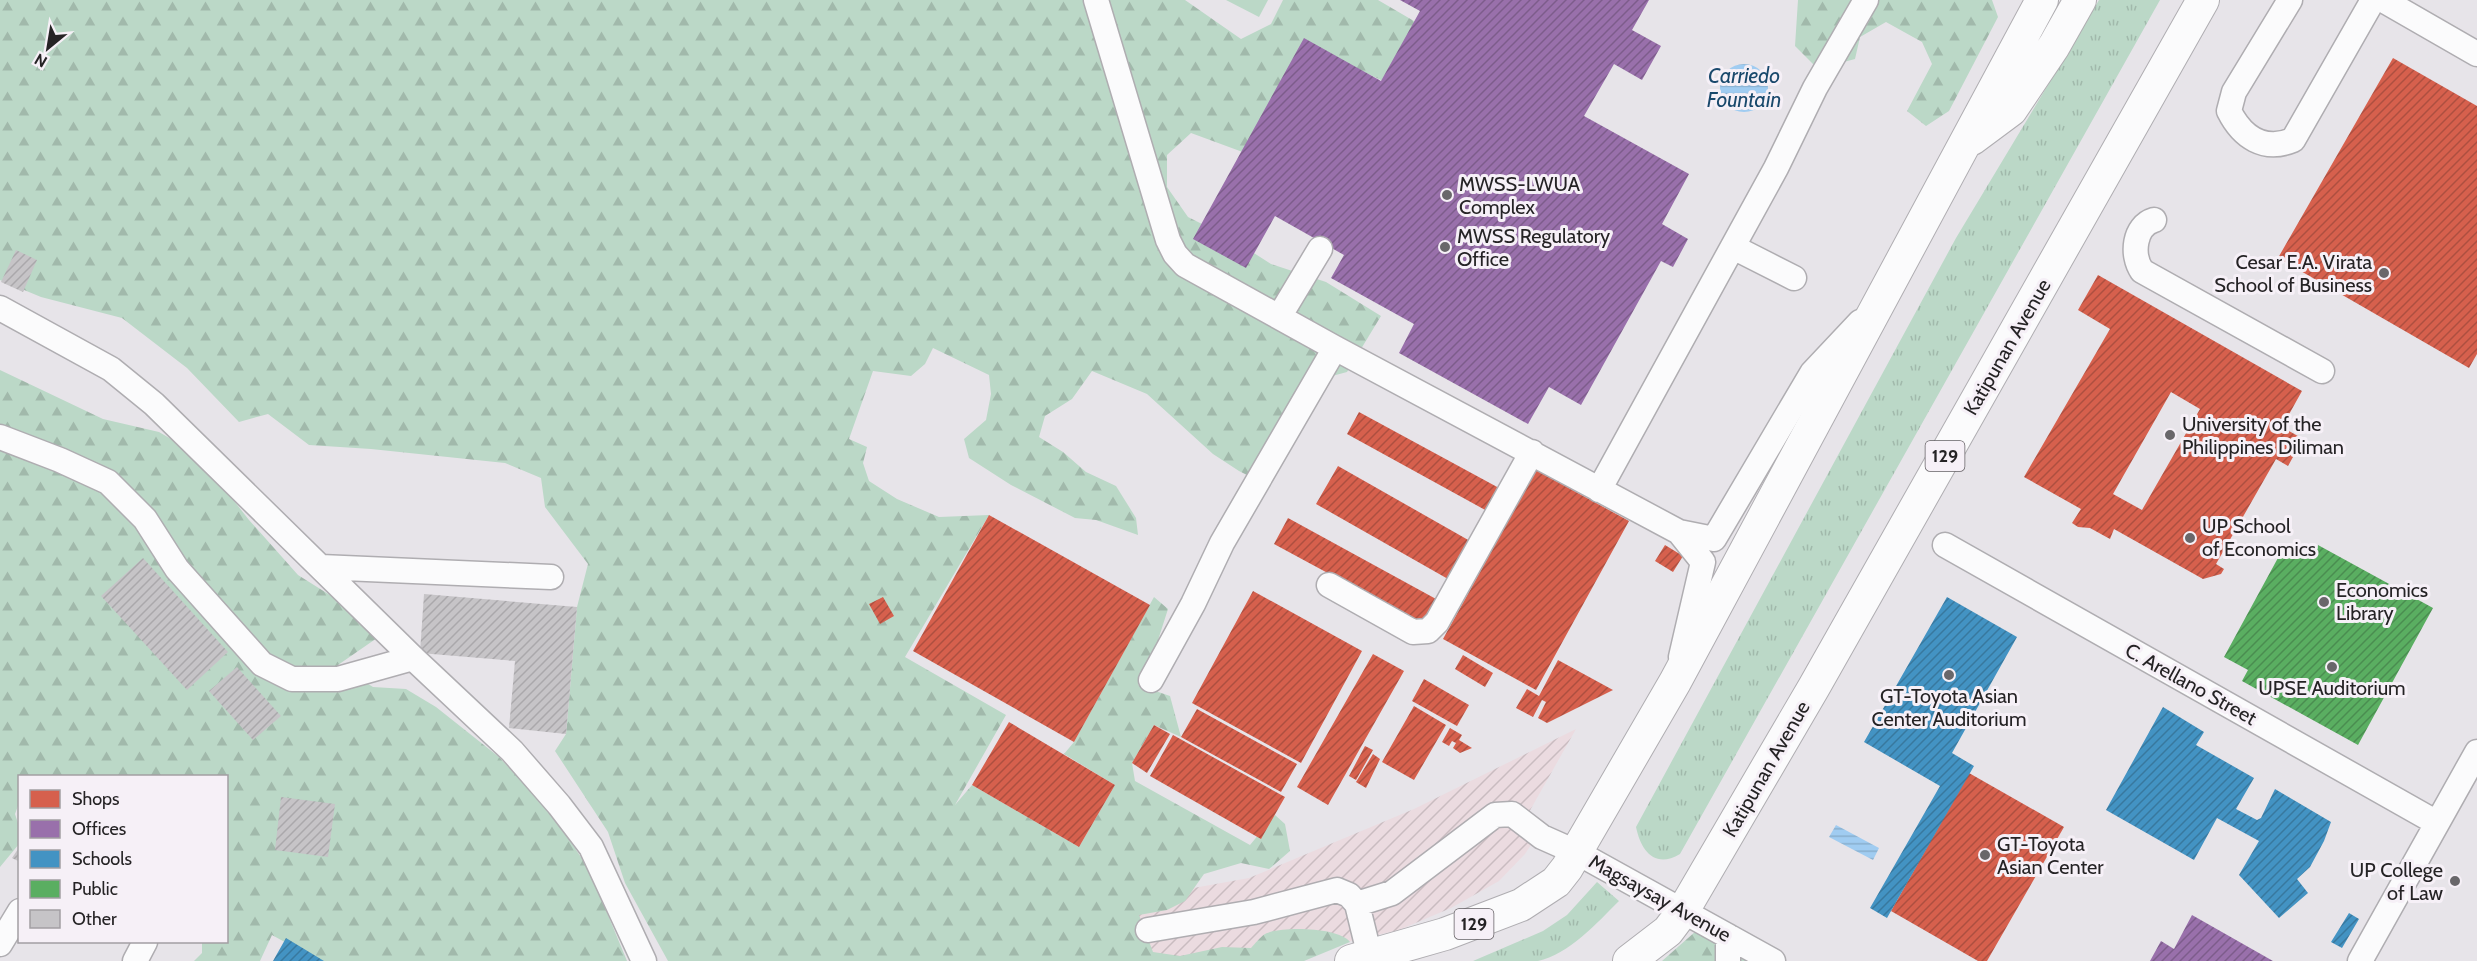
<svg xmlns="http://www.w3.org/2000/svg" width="2477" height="961" font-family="Cabin,sans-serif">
  <defs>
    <pattern id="industrial-furrows" width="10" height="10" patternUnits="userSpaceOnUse" patternTransform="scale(1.5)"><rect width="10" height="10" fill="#ebdbe0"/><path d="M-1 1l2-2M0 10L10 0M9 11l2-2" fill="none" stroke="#c9bcc0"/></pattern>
    <pattern id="grass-tufts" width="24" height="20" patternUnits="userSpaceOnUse" patternTransform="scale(1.5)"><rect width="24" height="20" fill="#bbd8c7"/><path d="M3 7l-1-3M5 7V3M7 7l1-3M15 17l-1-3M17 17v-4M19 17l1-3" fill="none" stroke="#a1b9ab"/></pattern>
    <pattern id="forest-firs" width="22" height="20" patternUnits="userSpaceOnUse" patternTransform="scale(1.5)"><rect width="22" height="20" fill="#bbd8c7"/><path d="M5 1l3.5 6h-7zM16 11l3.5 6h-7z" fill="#a1b9ab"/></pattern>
    <pattern id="water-rules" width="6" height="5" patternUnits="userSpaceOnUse" patternTransform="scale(1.5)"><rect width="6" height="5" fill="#a0ccf1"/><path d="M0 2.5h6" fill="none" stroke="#8aafce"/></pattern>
    <pattern id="shops-hatch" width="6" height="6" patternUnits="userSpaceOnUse" patternTransform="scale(1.5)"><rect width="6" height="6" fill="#d6604d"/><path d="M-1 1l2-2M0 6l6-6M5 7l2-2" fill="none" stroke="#ad4f40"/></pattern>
    <pattern id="offices-hatch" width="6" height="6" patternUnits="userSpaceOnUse" patternTransform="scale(1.5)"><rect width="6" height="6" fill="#9970ab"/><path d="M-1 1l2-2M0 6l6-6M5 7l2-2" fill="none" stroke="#7d5c8b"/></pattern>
    <pattern id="schools-hatch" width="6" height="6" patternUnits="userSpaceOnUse" patternTransform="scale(1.5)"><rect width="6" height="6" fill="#4393c3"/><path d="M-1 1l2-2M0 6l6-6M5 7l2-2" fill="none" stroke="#38789e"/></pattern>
    <pattern id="public-hatch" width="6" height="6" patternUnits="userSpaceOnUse" patternTransform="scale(1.5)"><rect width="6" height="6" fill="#5aae61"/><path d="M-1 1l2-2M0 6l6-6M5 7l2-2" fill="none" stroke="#4a8d50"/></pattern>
    <pattern id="building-hatch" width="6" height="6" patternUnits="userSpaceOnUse" patternTransform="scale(1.5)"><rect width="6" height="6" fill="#c6c4c7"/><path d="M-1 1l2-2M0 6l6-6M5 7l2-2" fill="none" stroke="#aaa8ab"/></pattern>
  </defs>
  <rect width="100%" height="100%" fill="#e7e4e9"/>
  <path fill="url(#industrial-furrows)" d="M1576 729 1524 821 1540 831 1525 854 1499 881 1451 908 1399 930 1266 961H1137L1127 900 1249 878 1414 809Z"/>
  <path fill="url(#grass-tufts)" d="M2099 0H2160L1680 854C1655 869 1641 851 1636 827L1956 238Z
    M1597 882 1619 901C1598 922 1568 955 1538 961 1518 961 1494 961 1473 961L1543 931 1567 915Z"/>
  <path fill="url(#forest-firs)" d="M0 0H1185L1241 39 1271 24 1283 0H1378L1431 31 1400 89 1311 47 1248 154 1191 133 1167 155V187L1188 217 1232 239 1271 264 1326 282 1381 316 1347 372 1332 376 1267 485 1239 471 1213 454 1147 394 1092 371 1072 399 1045 416 1039 437 1063 452 1086 472 1116 486 1136 518 1138 535 1096 520 1075 518 1011 485 969 458 964 439 986 420 991 394 989 375 933 348 925 364 911 376 873 371 849 439 867 447 863 463 869 481 897 499 939 517 989 515 905 657 1006 715 955 805 972 785 1079 847 1115 785 1064 754 1074 742 1154 597 1168 609 1151 662 1138 685 1170 696 1181 737 1154 725 1132 763 1135 781 1250 845 1275 815 1285 824 1290 851 1269 869 1241 863 1204 874 1185 901 1167 910 1139 915 1153 952 1180 956 1222 947 1251 948C1255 944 1260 937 1265 934 1280 926 1339 927 1350 942L1304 961H668L625 883 608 832 555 751 566 734 577 607 588 564 545 507 541 478 505 463 371 449 309 445 268 414 239 422 187 368 122 318 41 297 0 280Z
    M1798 0H1992L1998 17 1949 111 1926 126 1907 111 1932 64 1922 42 1886 22 1860 37 1855 59 1818 69 1795 46Z
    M0 370 103 419 159 432 183 446 224 488 249 520 298 575 333 597 361 606 377 638 338 665 373 687 406 689 436 707 499 757 549 810 589 869 627 961H319L272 935 260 961H194L202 953V942H226V776H20L19 803 15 814 19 826V844L0 867Z
    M1696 931 1747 961H1662Z"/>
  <path fill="#bbd8c7" d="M1226 0H1268L1259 17Z"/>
  <path fill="url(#water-rules)" d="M1720 88a24 24 0 1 1 48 0a24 24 0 1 1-48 0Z
    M1836 825 1879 848 1873 860 1829 837Z"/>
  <path fill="url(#shops-hatch)" fill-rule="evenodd" d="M2393 58 2477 106V354L2469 368 2278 258Z
    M2098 275 2302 391 2282 427 2303 439 2288 466 2276 459 2216 564 2224 569 2221 574 2203 579 2114 529 2110 539 2090 528 2078 527 2072 523 2081 509 2024 477 2110 329 2078 310ZM2171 392 2200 409 2142 510 2113 494Z
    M1359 412 1499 488 1487 511 1347 434Z
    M1338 466 1470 541 1448 579 1316 504Z
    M1536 470 1629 521 1536 690 1443 639Z
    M989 515 1150 605 1074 742 913 651Z
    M1288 518 1436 599 1422 624 1274 544Z
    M1665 545 1683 556 1673 572 1655 561Z
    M1253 591 1362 651 1301 763 1192 703Z
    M883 597 894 616 880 624 869 604Z
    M1373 654 1404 671 1328 805 1297 787Z
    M1463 655 1493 673 1485 687 1455 669Z
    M1558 660 1613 690 1547 723 1538 718 1546 702 1542 700 1533 717 1516 708 1527 689 1539 696Z
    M1424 679 1469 705 1457 726 1412 701Z
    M1414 706 1446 725 1414 780 1382 762Z
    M1197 709 1297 764 1281 792 1181 737Z
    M1009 722 1115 785 1079 847 972 785Z
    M1154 725 1170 734 1147 773 1132 763Z
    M1450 728 1462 735 1459 740 1472 748 1460 753 1453 748 1456 743 1452 741 1449 746 1442 742Z
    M1173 735 1285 797 1261 839 1150 776Z
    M1365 746 1373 750 1356 780 1349 776Z
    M1373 754 1380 759 1366 788 1356 782Z
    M1969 773 2064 827 1987 961H1978L1891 911Z"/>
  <path fill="url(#offices-hatch)" d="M1400 0H1649L1632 30 1661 46 1642 80 1614 64 1584 116 1689 174 1662 224 1688 239 1673 267 1661 261 1581 405 1549 387 1528 424 1399 353 1414 324 1331 278 1344 255 1275 216 1246 268 1193 239 1304 38 1381 81 1420 11Z
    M2192 915 2273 961H2150L2161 941 2174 949Z"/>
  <path fill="url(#schools-hatch)" d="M1947 597 2017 637 1952 753 1974 766 1887 918 1870 908 1940 786 1864 742Z
    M2163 707 2204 732 2196 745 2254 778 2236 809 2257 820 2261 818 2275 789 2331 822 2324 841 2310 867 2297 879 2308 893 2279 918 2239 875 2259 841 2217 818 2194 860 2106 810Z
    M2349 913 2359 919 2342 948 2331 942Z
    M286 938 324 961H273Z"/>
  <path fill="url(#public-hatch)" d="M2285 545 2310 559 2318 545 2433 608 2358 745 2242 681 2248 670 2224 657Z"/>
  <path fill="url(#building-hatch)" d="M16 250 37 260 23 292 1 282Z
    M143 558 228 652 187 690 101 596Z
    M424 594 577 607 566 734 509 728 515 661 420 653Z
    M237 667 281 716 253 740 209 691Z
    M281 797 335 804 328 857 275 850Z
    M20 846V862L12 858Z"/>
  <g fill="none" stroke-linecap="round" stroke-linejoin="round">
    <g stroke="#afadb1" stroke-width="27">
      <path id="minor" d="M1096 0 1168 240 1175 254 1185 265 1335 348 1679 532 1714 539 1812 373 1860 322
        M2290 0 2234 92 2229 111C2242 137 2264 152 2293 140L2373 0
        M2383 0 2477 54
        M2154 220C2134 226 2131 255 2142 271L2322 371
        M1733 247 1794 278
        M0 308 111 369 154 404 413 658 512 751 559 805 591 847 644 961
        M1279 317 1320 249
        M0 437 60 460 108 482 145 519 177 569 262 664 292 679H338L413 658
        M1599 490 1776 168 1815 88 1866 0
        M1679 532 1703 562 1681 657
        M1945 545 2437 823
        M321 567 551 577
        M1329 585 1413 632 1428 631 1437 622 1532 452
        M1151 680 1193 604 1222 543 1335 348
        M1357 904 1392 893 1495 815 1512 814 1542 837 1578 853 1773 961
        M1148 930 1254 912 1337 890 1349 895 1357 904 1370 957
        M0 944 20 911
        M135 961 145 942
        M1728 961V936
        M2360 961 2477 752"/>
    </g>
    <g stroke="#afadb1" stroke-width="34">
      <path id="major" d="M1972 139 2011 110 2054 46 2080 0
        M1351 961 1445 934 1521 905 1556 882 1567 868 1675 682 2042 0
        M1629 961 1668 931 1683 911 1814 687 2203 0"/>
    </g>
    <use href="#minor" stroke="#fbfbfc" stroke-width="24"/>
    <use href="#major" stroke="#fbfbfc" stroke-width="32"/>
  </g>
  <g fill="#69676a" stroke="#f6f0f7" stroke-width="2">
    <circle cx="1447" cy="195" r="6"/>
    <circle cx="1445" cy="247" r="6"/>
    <circle cx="2384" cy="273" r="6"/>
    <circle cx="2170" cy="435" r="6"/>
    <circle cx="2190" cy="538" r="6"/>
    <circle cx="2324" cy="602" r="6"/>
    <circle cx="2332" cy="667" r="6"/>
    <circle cx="1949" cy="675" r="6"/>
    <circle cx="1985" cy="855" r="6"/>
    <circle cx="2455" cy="881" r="6"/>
  </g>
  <g text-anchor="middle" stroke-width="6" stroke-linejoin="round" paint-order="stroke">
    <g fill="#f6f0f7" stroke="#646064" stroke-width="1.5">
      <rect x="1925.5" y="441" width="39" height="30" rx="4.5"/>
      <rect x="1454.5" y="909" width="39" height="30" rx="4.5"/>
    </g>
    <g font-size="18" font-weight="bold" fill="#252325">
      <text x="1945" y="462">129</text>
      <text x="1474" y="930">129</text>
    </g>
    <g font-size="20" fill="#252325" stroke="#f6f0f7" text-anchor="start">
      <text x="1459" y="191">MWSS-LWUA<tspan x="1459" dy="23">Complex</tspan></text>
      <text x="1457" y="243">MWSS Regulatory<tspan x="1457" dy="23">Office</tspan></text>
      <text x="2372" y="269" text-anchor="end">Cesar E.A. Virata<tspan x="2372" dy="23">School of Business</tspan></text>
      <text x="2182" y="431">University of the<tspan x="2182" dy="23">Philippines Diliman</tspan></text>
      <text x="2202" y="533">UP School<tspan x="2202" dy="23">of Economics</tspan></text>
      <text x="2336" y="597">Economics<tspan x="2336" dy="23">Library</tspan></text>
      <text x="2332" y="695" text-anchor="middle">UPSE Auditorium</text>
      <text x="1949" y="703" text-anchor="middle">GT-Toyota Asian<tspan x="1949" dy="23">Center Auditorium</tspan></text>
      <text x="1997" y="851">GT-Toyota<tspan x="1997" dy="23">Asian Center</tspan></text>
      <text x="2443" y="877" text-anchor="end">UP College<tspan x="2443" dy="23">of Law</tspan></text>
    </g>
    <g font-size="20" fill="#252325" stroke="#f6f0f7">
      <text transform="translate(2007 347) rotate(-60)" y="7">Katipunan Avenue</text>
      <text transform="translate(2191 684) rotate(29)" y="7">C. Arellano Street</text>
      <text transform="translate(1766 769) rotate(-60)" y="7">Katipunan Avenue</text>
      <text transform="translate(1660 898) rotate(29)" y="7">Magsaysay Avenue</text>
    </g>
    <g font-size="21" font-style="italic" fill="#1a496c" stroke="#f6f0f7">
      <text x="1744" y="83">Carriedo<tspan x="1744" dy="24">Fountain</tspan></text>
    </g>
  </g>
  <rect x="18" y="775" width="210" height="168" fill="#f6f0f7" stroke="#a29ea3" stroke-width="1.5"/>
  <rect x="30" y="790" width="30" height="18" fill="#d6604d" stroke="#a29ea3" stroke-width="1.5"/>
  <text x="72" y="805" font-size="18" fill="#252325">Shops</text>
  <rect x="30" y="820" width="30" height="18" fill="#9970ab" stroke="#a29ea3" stroke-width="1.5"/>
  <text x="72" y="835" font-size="18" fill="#252325">Offices</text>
  <rect x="30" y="850" width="30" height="18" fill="#4393c3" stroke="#a29ea3" stroke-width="1.5"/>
  <text x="72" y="865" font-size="18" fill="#252325">Schools</text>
  <rect x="30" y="880" width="30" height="18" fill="#5aae61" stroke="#a29ea3" stroke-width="1.5"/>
  <text x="72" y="895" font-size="18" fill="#252325">Public</text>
  <rect x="30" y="910" width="30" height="18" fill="#c6c4c7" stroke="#a29ea3" stroke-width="1.5"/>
  <text x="72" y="925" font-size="18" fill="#252325">Other</text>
  <g transform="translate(48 48) rotate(210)" stroke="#f6f0f7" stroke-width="4.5" paint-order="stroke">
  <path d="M0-4.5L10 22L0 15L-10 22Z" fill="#252325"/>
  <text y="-9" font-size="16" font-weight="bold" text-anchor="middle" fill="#252325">N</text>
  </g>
</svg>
